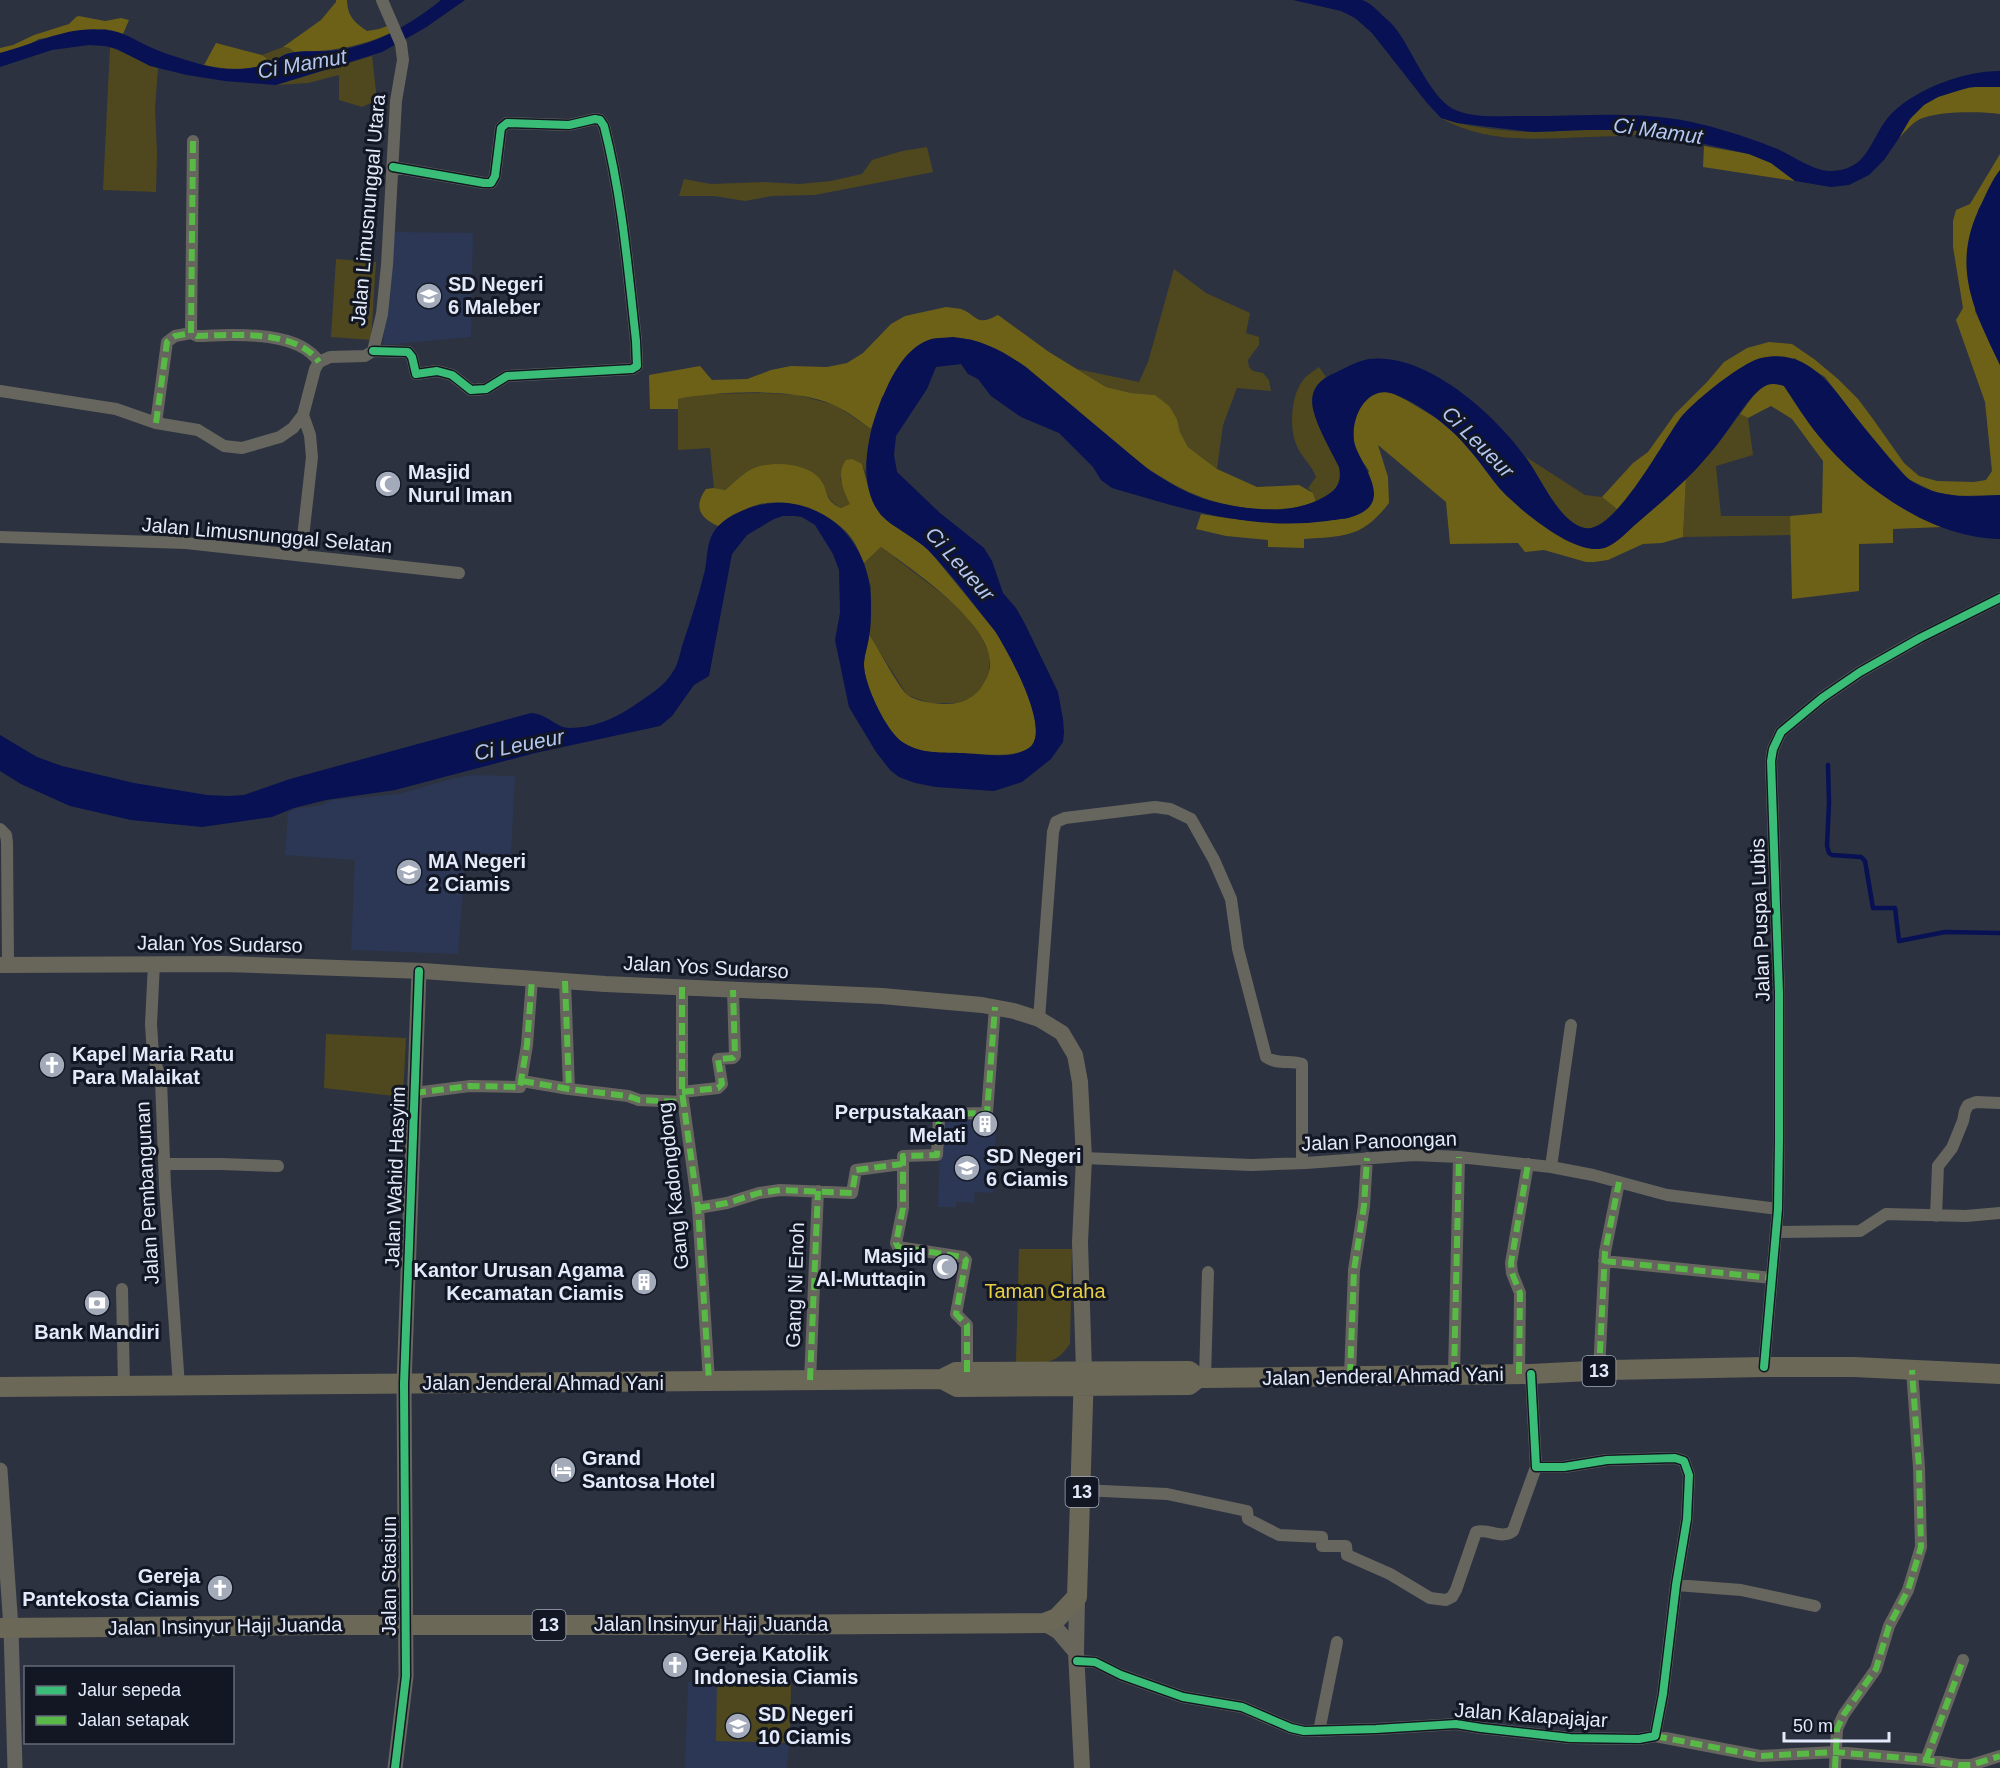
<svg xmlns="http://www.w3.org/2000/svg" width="2000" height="1768" font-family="Helvetica,sans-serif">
  <rect width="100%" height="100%" fill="#2c3240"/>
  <path fill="#2b3754" d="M393 232 473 233 471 337 383 345Z
    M473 775 515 776 511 855 466 852 458 954 351 950 355 860 285 855 288 813 294 809 322 805 331 800 399 794 451 779Z
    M980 1114 996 1116 994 1193 975 1192 974 1203 956 1202V1207H938L941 1117Z
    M688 1682 791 1684 790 1743 786 1768H685Z"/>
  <path fill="#4f481e" d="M110 47 158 68 155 109 157 153 156 192 103 190Z
    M283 47 289 48 294 52 286 54 272 62 262 55Z
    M372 56 377 100 362 107 339 100V75L308 83 276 85Z
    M1441 118C1469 128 1503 131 1533 132 1567 133 1617 122 1648 134 1629 136 1609 136 1589 137 1539 139 1486 144 1441 118Z
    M927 147 933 172 815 195 772 196 745 201 714 196H679L684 179 711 184 763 182 799 184 831 181 862 174 872 160 902 151Z
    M336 259 376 262 371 340 331 337Z
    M1174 269 1206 293 1250 313 1246 333 1259 337V345L1248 360 1249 367 1253 371 1263 373 1269 380 1271 391 1237 388 1223 425 1217 469 1188 447 1180 432 1177 419 1155 395 1131 393 1106 387 1077 369 1139 382 1148 362Z
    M1319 367 1326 377C1285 409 1353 458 1339 485 1334 493 1325 497 1316 502L1313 493 1308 488 1316 477C1312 465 1301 457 1296 444 1289 427 1291 394 1304 379 1307 375 1314 371 1319 367Z
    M762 393 798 395 835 405 871 429 865 472 862 464 840 478 851 504 841 508C829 502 826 493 822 481L751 470 724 490 714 488 710 448 678 450V399L705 394Z
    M1740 414 1748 418 1753 455 1716 466 1721 516H1790L1791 535 1683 537 1686 478 1717 445Z
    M1526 457 1585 495 1602 497 1618 510C1611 517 1601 528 1591 529 1564 531 1538 477 1526 457Z
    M881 547 941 593 965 614 982 638 990 656 989 672 979 693 961 703H929L907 695 869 635 871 587 864 563Z
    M326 1034 406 1038 403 1097 324 1088Z
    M1019 1249H1072L1070 1344C1053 1368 1042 1362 1016 1362Z
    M717 1682 791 1684 790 1743 716 1741Z"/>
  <path fill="#6d6118" d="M336 0H347C347 16 355 23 367 31L379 29 390 25 393 32C358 48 332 51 294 52L289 48 283 47 321 20 336 2Z
    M79 16 105 21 121 18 129 20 123 34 105 29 39 39 30 44 0 53V48L13 45 34 35 69 24 76 17Z
    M216 43 262 55 272 62C249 71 228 70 204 65Z
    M1984 86 2000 87V114C1981 111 1937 111 1920 119 1911 124 1906 131 1899 138 1904 129 1909 118 1917 110 1933 95 1962 88 1984 86Z
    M1704 146 1749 154 1771 163 1795 181 1703 167Z
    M2000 154V170L1978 210 1975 311 2000 365V495L1958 496 1935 492 1908 479 1863 427 1825 377 1794 358 1632 491 1618 510 1602 497 1633 463 1648 452 1675 414 1707 382 1724 362 1747 348 1769 342 1792 344 1814 359 1838 379 1858 399 1873 419 1904 463 1919 476 1937 481 1974 482 1986 480 1992 471 1985 402 1956 320 1963 308 1953 247V221L1956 210 1970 204Z
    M946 307C951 308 957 308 961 309 979 316 975 327 998 315L1049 352 1106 387 1131 393 1155 395 1169 406 1177 419 1180 432 1188 447 1217 469 1257 487 1299 485 1313 493 1316 502C1308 504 1299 507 1290 509 1281 510 1271 509 1263 509 1175 507 1120 446 1057 393 1029 370 1004 349 969 339L882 397 871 429C860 421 848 412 836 406 799 387 718 391 678 399V409H650L649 375 700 366 712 380 747 379 771 370 791 366 827 367 847 363 863 353 891 324 905 316Z
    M1776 383 1784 386C1795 403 1806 421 1819 436 1852 475 1894 508 1942 527L1893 529V543L1859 544V591L1792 599 1790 516 1822 513 1823 461 1792 419 1771 406 1748 418 1740 414C1750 401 1759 384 1776 383Z
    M1382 391 1394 394 1406 400 1441 421 1457 436 1521 509 1553 532 1583 547 1616 541 1668 496 1686 478 1683 537 1662 543 1643 544 1608 560 1594 562H1586L1544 550 1525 552 1518 543 1450 544 1446 502 1378 445 1388 477 1389 503C1362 538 1345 536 1304 539V548L1268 547V540L1226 536 1196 529 1201 514C1254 523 1295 525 1349 518L1369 471C1364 463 1357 455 1355 446 1351 431 1356 406 1369 397 1373 394 1378 393 1382 391Z
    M852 459 862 464 870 493 881 515 928 549 995 631C1008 651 1049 724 1032 745 1023 757 992 755 979 754 965 753 946 755 933 754 924 752 911 748 903 743 887 733 862 681 864 662 865 653 868 644 869 635 879 648 899 690 909 696 922 704 953 707 966 700 979 693 980 690 987 677 1009 633 911 569 881 547L864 563C860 554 856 543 849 535 829 511 790 498 760 504 744 508 732 518 718 526 700 518 693 507 706 489L714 488 725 490C733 484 741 475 750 470 769 460 806 462 820 479 829 490 823 500 841 508L850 504C843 490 836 473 846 460Z"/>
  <path fill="#071153" d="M441 0H465L425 28 382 52 276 85 225 81 187 75 150 66 117 49 105 46 89 45 52 50 0 67V53C35 44 68 25 106 30 123 31 136 41 152 48 168 55 186 60 203 65 225 71 249 71 270 63 277 60 283 54 291 53 304 50 318 52 331 51 373 47 410 25 441 0Z
    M1293 0C1310 0 1327 0 1343 0 1349 0 1356 0 1362 0 1369 2 1375 8 1380 13 1385 18 1392 23 1396 29 1412 49 1432 103 1458 111 1476 118 1497 116 1516 116 1569 117 1623 111 1675 119 1704 123 1748 137 1775 148 1791 155 1814 171 1829 171 1871 171 1869 137 1892 113 1918 88 1964 71 2000 71V87H1970L1938 97 1924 105 1910 119 1899 138 1884 160 1869 175 1849 185 1831 187 1795 181 1771 163 1749 154 1673 137 1632 130H1587L1533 132 1457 123 1441 118 1427 103 1372 33 1355 18 1341 11Z
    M2000 170V365C1973 308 1950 265 1982 203 1987 192 1992 180 2000 170Z
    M953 337C983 340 1001 350 1026 367L1149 470C1169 483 1189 495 1211 501 1247 510 1291 516 1324 497 1337 490 1342 482 1339 467 1330 449 1318 429 1313 409 1309 389 1320 379 1337 372 1347 367 1357 361 1369 359 1426 352 1495 414 1526 458 1541 477 1559 523 1585 528 1614 534 1662 443 1679 420 1690 404 1742 362 1761 358 1807 348 1830 384 1855 416 1866 430 1878 444 1889 458 1898 468 1906 479 1918 485 1943 498 1972 497 2000 495V539C1931 538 1860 487 1818 435 1806 420 1795 402 1784 386 1774 383 1767 383 1759 390 1745 402 1731 427 1719 442 1696 473 1665 499 1636 524 1627 532 1618 542 1607 547 1578 560 1519 509 1500 489 1485 471 1473 451 1456 435 1439 419 1416 402 1394 394 1367 384 1350 418 1354 441 1357 460 1391 495 1363 512 1352 519 1339 519 1327 521 1251 531 1184 509 1112 488L1101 480 1093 467 1059 433 1021 417 991 396 978 379 968 374 961 364 936 367 927 389 896 436 894 455 897 472 940 513 984 548 992 561 1003 593 1016 608 1024 622 1058 692 1063 719 1064 733 1063 742 1051 759 1022 782 994 791 936 787 915 783 899 777 890 770 876 752 849 707 835 640 840 613 839 570 833 554 815 525 802 517 795 516H783L774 519 747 535 732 554 709 676 694 685 672 716 660 726 535 753 395 790 326 800 294 808 272 817 202 827 131 820 70 806 21 784 0 771V735L37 757 62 766 134 783 207 795 228 796 244 795 290 779 531 713C548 714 556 728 570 728 592 728 614 719 632 707 647 696 665 687 674 670 679 662 680 652 683 643 691 619 699 595 705 570 707 559 707 543 713 533 727 510 769 499 794 504 844 513 873 559 871 608 871 617 871 627 869 637 868 646 864 655 864 665 864 684 887 734 904 743 922 754 939 752 959 753 980 753 1009 761 1029 748 1053 731 1007 650 995 631 973 604 953 575 928 550 915 537 893 528 881 515 853 481 871 420 888 385 896 368 909 348 926 341 934 337 945 338 953 337Z"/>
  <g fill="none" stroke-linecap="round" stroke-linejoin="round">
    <path stroke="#071153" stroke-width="4.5" d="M1828 765 1829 803 1827 846 1829 853 1832 855 1861 857 1865 861 1873 908H1895L1899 941 1945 932 2000 933"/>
    <path stroke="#66665f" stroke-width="12" d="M193 141 191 333 197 336C231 335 297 329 319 362
      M373 351 408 352 412 357 416 374 437 371 452 375 471 390 486 389 507 376 632 369 637 366 636 341C628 269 622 196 604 126L600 120 595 119 569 125 507 123 501 128 495 176 491 183H484L393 167
      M0 391 116 409 156 423 198 430 224 446 242 448 280 437 293 428 303 415 315 369 319 362 330 357 365 356 373 351 382 314 387 265 396 101 403 60 401 44 382 0
      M156 423 167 342 175 336 191 333
      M0 537 186 543 459 573
      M301 555 312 457 310 435 303 415
      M0 829 6 835 7 842 8 965
      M154 963 151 1024 153 1056 161 1080 165 1186 179 1386
      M565 981 569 1089
      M682 987V1092L698 1208 709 1381
      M1039 1019 1053 832 1056 822 1065 818 1155 807 1170 809 1191 819 1214 860 1231 899 1238 949 1266 1057C1277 1065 1291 1060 1302 1064V1163
      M522 1081 569 1089 628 1096 639 1100 683 1102
      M682 1092 718 1088 722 1084 718 1059 733 1058 735 1056 733 990
      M414 1093 470 1086 520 1087 527 1045 532 979
      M1084 1158 1251 1165 1306 1163 1414 1155 1459 1157 1551 1167 1593 1175 1667 1195 1778 1209
      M164 1164H222L278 1166
      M1551 1167 1571 1025
      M698 1208 727 1203 759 1193 780 1190 852 1193 856 1170 902 1164
      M1936 1216 1938 1166 1952 1148 1963 1121 1965 1111 1968 1105 1976 1102 2000 1103
      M1777 1232 1860 1231 1886 1214 1966 1216 2000 1213
      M1604 1261 1772 1278
      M122 1289 124 1386
      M1764 1367 1778 1209 1779 1140V993L1771 761 1773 749 1781 732 1822 698 1860 672 1920 638 2000 598
      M1599 1371 1605 1252 1619 1182
      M967 1372V1325L956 1314 966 1260 963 1257 898 1247 896 1243 903 1208V1156L937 1155 939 1117 941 1114 987 1113 995 1007
      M1454 1374 1459 1157
      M1519 1374 1520 1293 1512 1273 1511 1263 1528 1164
      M1350 1376 1354 1270 1364 1206 1367 1158
      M1205 1378 1208 1272
      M810 1380 818 1191
      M1082 1490 1167 1494 1247 1511 1248 1519 1279 1535 1322 1537V1546H1346L1347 1555 1390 1574 1430 1598 1446 1600 1452 1597 1456 1590 1476 1532C1489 1528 1501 1540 1513 1531L1536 1467
      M1676 1585 1741 1590 1815 1606
      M1077 1661 1095 1662 1121 1675 1183 1697 1242 1707 1291 1728 1304 1731 1376 1729 1456 1724 1481 1728 1570 1738 1639 1739 1655 1736 1663 1694 1676 1585 1687 1519 1689 1475 1684 1461 1675 1458 1607 1460 1564 1467H1536L1531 1374
      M1319 1731 1337 1642
      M1655 1736 1760 1756 1835 1752 1926 1760 1959 1765H1971L2000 1756
      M1926 1760 1963 1660
      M1835 1768 1837 1729 1844 1714 1876 1669 1889 1626 1908 1590 1921 1547 1919 1468 1912 1370"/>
    <path stroke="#66665f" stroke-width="15" d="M0 1470 11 1628 15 1768
      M395 1768 406 1676 404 1384 419 971"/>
    <path stroke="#68665b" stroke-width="16" d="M0 965 225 964 423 971 605 984 882 996 982 1005 1014 1011 1039 1019 1062 1033 1075 1055 1080 1082 1084 1158 1080 1242 1084 1371
      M1077 1597 1076 1652 1082 1768
      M1044 1623 1059 1632 1076 1652"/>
    <path stroke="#6b6858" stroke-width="20" d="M942 1379 957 1387 1189 1385 1198 1378H1205L1531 1374 1609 1370 1764 1367H1854L2000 1374
      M0 1387 942 1379 956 1372 1189 1371 1198 1378
      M0 1628 324 1625H710L1044 1623 1057 1618 1077 1597 1084 1371"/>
    <path stroke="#58b947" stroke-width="6" stroke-dasharray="12 6" stroke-linecap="butt" d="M193 141 191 333 197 336C231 335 297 329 319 362
      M156 423 167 342 175 336 191 333
      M565 981 569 1089
      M682 987V1092L698 1208 709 1381
      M522 1081 569 1089 628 1096 639 1100 683 1102
      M682 1092 718 1088 722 1084 718 1059 733 1058 735 1056 733 990
      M414 1093 470 1086 520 1087 527 1045 532 979
      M698 1208 727 1203 759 1193 780 1190 852 1193 856 1170 902 1164
      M1604 1261 1772 1278
      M1599 1371 1605 1252 1619 1182
      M967 1372V1325L956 1314 966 1260 963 1257 898 1247 896 1243 903 1208V1156L937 1155 939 1117 941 1114 987 1113 995 1007
      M1454 1374 1459 1157
      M1519 1374 1520 1293 1512 1273 1511 1263 1528 1164
      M1350 1376 1354 1270 1364 1206 1367 1158
      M810 1380 818 1191
      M1655 1736 1760 1756 1835 1752 1926 1760 1959 1765H1971L2000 1756
      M1926 1760 1963 1660
      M1835 1768 1837 1729 1844 1714 1876 1669 1889 1626 1908 1590 1921 1547 1919 1468 1912 1370"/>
    <g stroke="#121723" stroke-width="11">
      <path id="cycleway" d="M373 351 408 352 412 357 416 374 437 371 452 375 471 390 486 389 507 376 632 369 637 366 636 341C628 269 622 196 604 126L600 120 595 119 569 125 507 123 501 128 495 176 491 183H484L393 167
        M1764 1367 1778 1209 1779 1140V993L1771 761 1773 749 1781 732 1822 698 1860 672 1920 638 2000 598
        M1077 1661 1095 1662 1121 1675 1183 1697 1242 1707 1291 1728 1304 1731 1376 1729 1456 1724 1481 1728 1570 1738 1639 1739 1655 1736 1663 1694 1676 1585 1687 1519 1689 1475 1684 1461 1675 1458 1607 1460 1564 1467H1536L1531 1374
        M395 1768 406 1676 404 1384 419 971"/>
    </g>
    <use href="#cycleway" stroke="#3abd76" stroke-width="8"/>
  </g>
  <defs>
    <g id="school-disc" transform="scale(1.35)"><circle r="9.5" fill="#a3aaba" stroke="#121723"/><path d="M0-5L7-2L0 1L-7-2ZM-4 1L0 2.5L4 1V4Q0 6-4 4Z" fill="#fff"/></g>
    <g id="mosque-disc" transform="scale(1.35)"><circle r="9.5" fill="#a3aaba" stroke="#121723"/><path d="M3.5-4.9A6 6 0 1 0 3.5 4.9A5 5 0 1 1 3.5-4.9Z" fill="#fff"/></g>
    <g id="church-disc" transform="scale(1.35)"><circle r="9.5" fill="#a3aaba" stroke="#121723"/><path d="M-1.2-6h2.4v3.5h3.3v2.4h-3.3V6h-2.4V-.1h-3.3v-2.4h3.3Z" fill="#fff"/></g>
    <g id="building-disc" transform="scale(1.35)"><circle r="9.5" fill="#a3aaba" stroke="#121723"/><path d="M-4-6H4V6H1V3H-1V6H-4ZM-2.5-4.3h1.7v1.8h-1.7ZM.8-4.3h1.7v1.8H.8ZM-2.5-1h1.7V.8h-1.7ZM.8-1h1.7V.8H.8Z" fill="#fff"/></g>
    <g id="bank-disc" transform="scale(1.35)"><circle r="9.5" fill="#a3aaba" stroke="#121723"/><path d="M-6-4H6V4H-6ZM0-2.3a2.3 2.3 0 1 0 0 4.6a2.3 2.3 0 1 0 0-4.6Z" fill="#fff"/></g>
    <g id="hotel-disc" transform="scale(1.35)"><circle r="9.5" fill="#a3aaba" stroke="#121723"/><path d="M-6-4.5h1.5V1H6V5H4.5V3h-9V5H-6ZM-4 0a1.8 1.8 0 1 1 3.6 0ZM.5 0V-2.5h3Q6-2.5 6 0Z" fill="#fff"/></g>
  </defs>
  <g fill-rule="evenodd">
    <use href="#school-disc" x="429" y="296"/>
    <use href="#mosque-disc" x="388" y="484"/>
    <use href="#school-disc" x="409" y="872"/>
    <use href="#church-disc" x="52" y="1065"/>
    <use href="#building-disc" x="985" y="1124"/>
    <use href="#school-disc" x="967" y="1168"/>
    <use href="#mosque-disc" x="945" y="1267"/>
    <use href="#building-disc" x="644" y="1282"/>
    <use href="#bank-disc" x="97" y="1303"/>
    <use href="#hotel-disc" x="563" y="1470"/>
    <use href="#church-disc" x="220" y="1588"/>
    <use href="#church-disc" x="675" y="1665"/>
    <use href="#school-disc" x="738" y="1726"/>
  </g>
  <g text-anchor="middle" stroke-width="6" stroke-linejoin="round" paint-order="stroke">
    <g fill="#121723" stroke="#a4abba" stroke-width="1.5">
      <rect x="1582.5" y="1356" width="33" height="30" rx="4.5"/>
      <rect x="1065.5" y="1477" width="33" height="30" rx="4.5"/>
      <rect x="532.5" y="1610" width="33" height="30" rx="4.5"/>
    </g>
    <g font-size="18" font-weight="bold" fill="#e3eafb">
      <text x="1599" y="1377">13</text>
      <text x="1082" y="1498">13</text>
      <text x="549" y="1631">13</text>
    </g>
    <g font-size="20" fill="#e3eafb" stroke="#121723">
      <text transform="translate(368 210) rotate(-85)" y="7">Jalan Limusnunggal Utara</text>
      <text transform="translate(267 535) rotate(5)" y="7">Jalan Limusnunggal Selatan</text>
      <text transform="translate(1760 920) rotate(-92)" y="7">Jalan Puspa Lubis</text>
      <text transform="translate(220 944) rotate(1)" y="7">Jalan Yos Sudarso</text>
      <text transform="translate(706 967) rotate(3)" y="7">Jalan Yos Sudarso</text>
      <text transform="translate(1379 1141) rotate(-2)" y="7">Jalan Panoongan</text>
      <text transform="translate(395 1177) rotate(-88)" y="7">Jalan Wahid Hasyim</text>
      <text transform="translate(673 1186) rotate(-96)" y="7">Gang Kadongdong</text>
      <text transform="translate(147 1193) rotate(-93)" y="7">Jalan Pembangunan</text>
      <text transform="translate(795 1285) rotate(-88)" y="7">Gang Ni Enoh</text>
      <text transform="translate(1383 1376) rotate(-1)" y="7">Jalan Jenderal Ahmad Yani</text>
      <text x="543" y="1390">Jalan Jenderal Ahmad Yani</text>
      <text transform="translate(389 1576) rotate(-90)" y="7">Jalan Stasiun</text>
      <text x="711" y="1631">Jalan Insinyur Haji Juanda</text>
      <text transform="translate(225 1626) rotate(-1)" y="7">Jalan Insinyur Haji Juanda</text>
      <text transform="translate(1531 1715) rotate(4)" y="7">Jalan Kalapajajar</text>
    </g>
    <g font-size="20" font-weight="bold" fill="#e3eafb" stroke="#121723" text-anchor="start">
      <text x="448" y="291">SD Negeri<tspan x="448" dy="23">6 Maleber</tspan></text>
      <text x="408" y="479">Masjid<tspan x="408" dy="23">Nurul Iman</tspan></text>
      <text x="428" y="868">MA Negeri<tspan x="428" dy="23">2 Ciamis</tspan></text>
      <text x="72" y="1061">Kapel Maria Ratu<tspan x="72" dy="23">Para Malaikat</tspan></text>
      <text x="966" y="1119" text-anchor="end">Perpustakaan<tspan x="966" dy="23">Melati</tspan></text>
      <text x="986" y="1163">SD Negeri<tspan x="986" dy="23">6 Ciamis</tspan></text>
      <text x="926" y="1263" text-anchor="end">Masjid<tspan x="926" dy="23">Al-Muttaqin</tspan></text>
      <text x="624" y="1277" text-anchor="end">Kantor Urusan Agama<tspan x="624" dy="23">Kecamatan Ciamis</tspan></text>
      <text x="97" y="1339" text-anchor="middle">Bank Mandiri</text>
      <text x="582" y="1465">Grand<tspan x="582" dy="23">Santosa Hotel</tspan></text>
      <text x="200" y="1583" text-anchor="end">Gereja<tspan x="200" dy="23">Pantekosta Ciamis</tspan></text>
      <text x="694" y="1661">Gereja Katolik<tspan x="694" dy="23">Indonesia Ciamis</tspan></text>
      <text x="758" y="1721">SD Negeri<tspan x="758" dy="23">10 Ciamis</tspan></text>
    </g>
    <g font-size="20" fill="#eacf42" stroke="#121723">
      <text x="1045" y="1298">Taman Graha</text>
    </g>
    <g font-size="21" font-style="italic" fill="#b4c7f1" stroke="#121723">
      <text transform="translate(302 64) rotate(-10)" y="7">Ci Mamut</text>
      <text transform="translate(1658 131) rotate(8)" y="7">Ci Mamut</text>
      <text transform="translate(1478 442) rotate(45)" y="7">Ci Leueur</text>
      <text transform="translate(960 564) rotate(48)" y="7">Ci Leueur</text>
      <text transform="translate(519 745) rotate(-11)" y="7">Ci Leueur</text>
    </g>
  </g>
  <rect x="24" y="1666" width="210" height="78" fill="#121723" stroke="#666b79" stroke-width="1.5"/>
  <rect x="36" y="1686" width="30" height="9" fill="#3abd76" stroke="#666b79" stroke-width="1.5"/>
  <text x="78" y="1696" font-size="18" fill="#e3eafb">Jalur sepeda</text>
  <rect x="36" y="1716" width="30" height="9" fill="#58b947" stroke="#666b79" stroke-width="1.5"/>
  <text x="78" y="1726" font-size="18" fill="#e3eafb">Jalan setapak</text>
  <path d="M1784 1732v9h105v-9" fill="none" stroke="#e3eafb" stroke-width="3"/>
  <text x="1793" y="1732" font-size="18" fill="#e3eafb" stroke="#121723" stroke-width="4.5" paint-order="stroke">50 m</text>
</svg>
